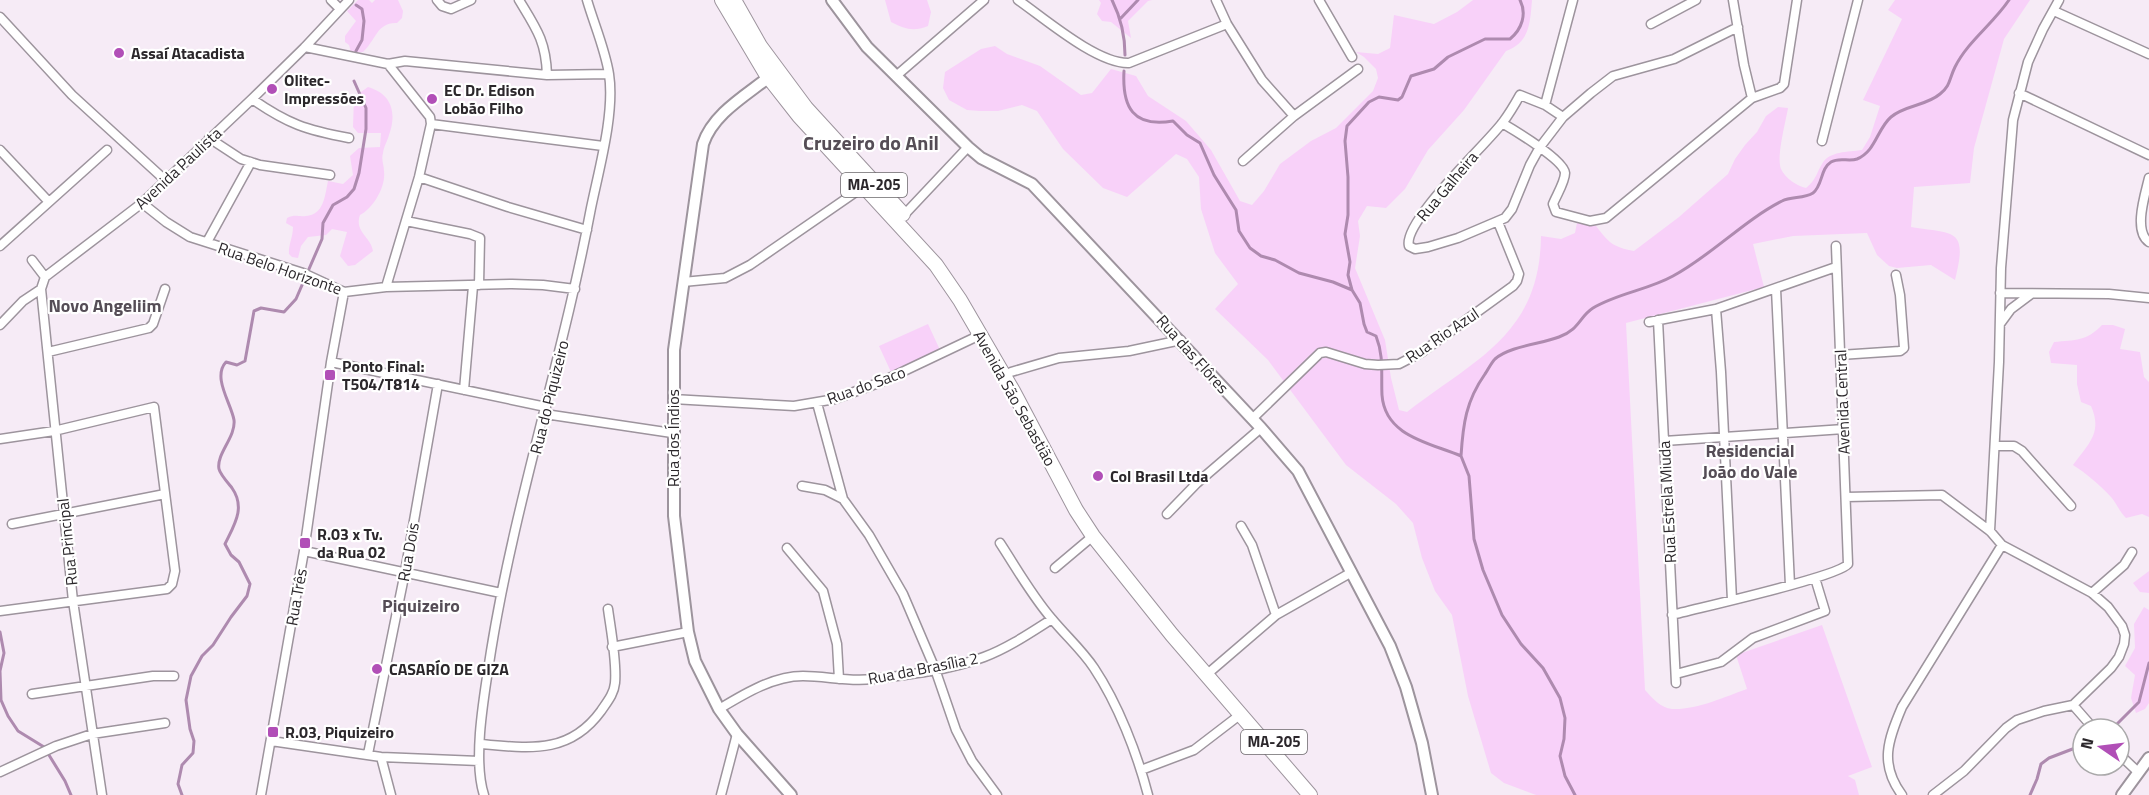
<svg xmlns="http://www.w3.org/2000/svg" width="2149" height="795" font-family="'Titillium Web',sans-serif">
  <rect width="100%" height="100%" fill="#f6ebf6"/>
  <path fill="#f8d1f9" d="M358 0H369L372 3 375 0H398L403 11 402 18 397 23C377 22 376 40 363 52H351L349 45 345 42V36L356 21 347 11Z
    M885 0H927L931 12 928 26C913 32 905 29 891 22Z
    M1099 0H1152L1148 1 1128 21 1131 38 1111 22 1102 21 1097 14 1101 3Z
    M1473 0H1532C1530 23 1530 42 1506 51L1464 110 1428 150 1405 189 1386 208 1367 206 1358 221 1360 236 1355 268 1385 340 1391 378 1399 410 1407 412C1475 359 1540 335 1541 236L1561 239 1575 233 1577 223 1596 226C1609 243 1613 247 1634 251L1679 217 1728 174 1735 159 1745 145 1757 132 1766 116 1778 107 1788 108C1786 121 1776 157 1781 169 1785 178 1797 186 1806 188 1816 180 1816 174 1822 164 1829 151 1848 152 1862 150L1870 137 1880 106 1863 100 1902 19 1888 10 1895 0H2030L2004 39 1974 148 1970 183 1914 187 1911 227C1955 234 1968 228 1955 280L1931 265 1897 268 1889 266 1877 255 1867 233 1793 236 1753 244 1764 287 1626 323 1645 690C1652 698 1661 708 1672 709 1697 710 1724 697 1747 689L1736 655 1822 625 1872 767 1848 776 1855 780 1859 795H1536L1504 783 1491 773 1468 696 1452 615 1435 591 1422 558 1413 523 1396 504 1346 465 1268 360 1215 309 1238 284 1215 253 1201 209 1199 177 1187 159 1176 154 1127 197 1103 188 1063 149 1037 111 1022 105 998 111H980L967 110 949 100 943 88 945 72 981 49 995 46 1007 54 1040 66 1081 95 1092 93 1111 69 1136 76 1148 96 1186 121 1211 150 1240 201 1252 205 1264 191 1280 164 1311 141 1336 128 1373 91 1378 78 1376 69 1364 57 1356 52 1378 54 1390 48 1394 15 1434 24 1457 12Z
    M368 87C392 94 397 113 389 135 387 142 384 146 383 153 381 160 384 165 384 171 386 187 373 208 360 215 354 232 371 237 373 251L355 265 348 266 340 256 347 232 332 229 326 235 308 237 301 246 298 258 292 257 289 254C288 246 293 237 293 227L286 223 287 218C296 214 297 217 306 216 324 215 325 195 328 181L343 184 353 175 350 156 359 148 380 147 381 133H358L353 127 354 97Z
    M928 324 940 350 891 372 879 346Z
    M2102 325H2113L2125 329 2120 349 2140 352 2144 377 2149 382V517L2142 514 2126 518C2119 511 2117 504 2111 497 2100 485 2087 474 2073 465 2088 444 2103 433 2091 406L2081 402 2077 384V365L2051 363 2049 352 2054 342C2075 340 2087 341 2102 325Z
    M2149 571V593L2140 592 2133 583Z
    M2144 607 2149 610V703L2145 709 2136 713 2131 698 2135 675 2125 666 2135 648 2134 624Z"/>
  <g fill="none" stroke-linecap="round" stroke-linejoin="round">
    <path stroke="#ae8aaf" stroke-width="3" d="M1112 0C1121 18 1125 34 1125 55
      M1520 0C1527 14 1522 29 1510 39H1485L1448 57 1434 69 1411 76 1402 97 1398 100 1379 97 1369 102 1347 126 1345 141 1348 177V215L1345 234 1350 262 1348 275 1352 290 1360 303 1364 324 1367 332 1376 336C1384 356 1381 374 1382 395 1385 437 1431 443 1461 456L1469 476 1474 539 1483 570 1502 615 1521 644 1543 668 1560 698 1565 718 1564 739 1560 756 1565 776 1575 795
      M356 5 362 9 364 21 362 40 356 51
      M1121 18 1138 0
      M1124 71C1122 107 1133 128 1173 121L1187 135 1200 143 1214 175 1236 210 1239 231 1250 248 1261 256 1275 260 1299 273 1333 282 1352 290
      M1461 456C1463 424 1466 401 1485 374 1488 370 1491 363 1495 359 1510 346 1541 344 1559 337 1580 329 1579 317 1593 308 1618 293 1648 290 1673 276 1712 255 1743 221 1782 201 1791 196 1804 199 1813 193 1823 185 1820 169 1831 162 1839 157 1849 162 1857 159 1876 151 1877 129 1891 117 1905 105 1926 106 1940 94 1951 85 1949 79 1955 67 1968 41 1993 24 2009 0
      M0 632 4 653 0 671 1 700 8 716 18 731 44 747 65 781 71 795
      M2112 729 2139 702 2149 663
      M182 795 178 784 182 765 193 753 194 741 190 729 186 700 191 676 202 656 213 645 231 617 247 596 250 584 239 562 231 555 225 544C234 525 246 508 232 488 228 483 220 474 219 469 216 454 236 437 234 420 231 403 212 377 226 362L237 365 245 361 254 311 261 308 284 312 296 299 322 239 323 223 333 205 347 197 354 189 359 173 366 129V108L354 81
      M2030 795 2037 779 2041 764 2049 758 2083 745"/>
    <g stroke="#9d949d" stroke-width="11">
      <path id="minor" d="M331 0 340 9
        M437 0 442 6 451 9 471 0
        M519 0C536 28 546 41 547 75
        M1018 0C1044 18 1097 64 1129 63L1227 24
        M1216 0 1227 24 1262 80 1294 116
        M1319 0 1352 57
        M1733 0 1744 65 1752 98
        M2054 11 2149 54
        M0 17 72 95 165 180
        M1651 24 1696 0
        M305 47 388 64 405 61 547 75 609 74
        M896 76 984 0
        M2019 93 2149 155
        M252 99C288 124 306 130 349 138
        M1545 105 1573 0
        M1563 117 1545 105 1520 95C1515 104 1509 114 1503 122 1487 144 1402 222 1409 246L1415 249 1428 247 1458 238 1505 218 1512 209 1530 165 1540 147 1563 117 1591 93 1613 76 1674 59 1738 27
        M1502 123C1514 130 1564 160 1565 173 1565 182 1556 196 1553 204L1556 212 1590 221 1606 218 1752 98 1780 88 1784 84 1797 0
        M431 124 603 146
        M209 138 241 159 260 165 330 175
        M1822 141 1858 0
        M0 150 49 202
        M1243 161 1294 116 1358 69
        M419 177 508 207 587 230
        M2149 178C2145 195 2133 231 2149 242
        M142 203 166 222 190 237 303 273 344 292 386 287 512 284 543 285 575 289
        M904 215 968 147
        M406 221 470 234 480 238 479 285
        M207 242 251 162
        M0 246 107 150
        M32 260 45 277
        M683 282 725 278 750 265 863 187
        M386 287 419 177 431 124 430 117 388 64
        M41 289 73 601 102 795
        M1776 289 1790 585
        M2000 293 2109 294 2149 298
        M1716 309 1721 372 1732 600
        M1658 320 1676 683
        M1649 322 1716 309 1836 267
        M2000 324 2011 309 2031 294
        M0 325 23 301 41 289 45 277 142 203 252 99 305 47 349 0
        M48 352 149 328 153 324 165 289
        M1840 355 1900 351 1904 348 1900 295 1896 275
        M331 362 546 407
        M1011 372 1059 358 1129 351 1181 340
        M464 390 473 286
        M673 399 794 406 835 399 881 382 980 335
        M817 403 843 499 869 535 903 594 935 669 956 730 972 761 997 795
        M545 414 672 433
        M1252 419 1320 353 1326 352 1365 364 1378 365 1399 364 1422 352 1513 286 1517 281 1519 274 1498 222
        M0 439 54 431 154 407 175 571 172 584 167 589 0 611
        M1664 441 1844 429
        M1995 446H2014L2022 451 2071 506
        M802 486 825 490 843 499
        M1846 497 1942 495 1990 531 2002 545 2092 593 2108 607 2122 626 2125 635 2124 644 2119 657 2111 668 2073 705
        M1167 514 1197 483 1261 428
        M12 524 165 494
        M1241 526 1252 545 1276 615
        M1990 531 1999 362 2001 268 2013 120 2028 62 2043 29 2059 0
        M1000 543C1017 569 1032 596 1052 619 1066 636 1082 650 1094 668 1118 704 1137 753 1148 795
        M787 548 823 591 837 644 839 679
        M304 551 501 593
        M1055 568 1093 536
        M2092 593 2124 565 2132 552
        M1672 615C1698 608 1838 577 1848 564L1836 246
        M612 647 688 632
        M1212 670 1276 615 1352 572
        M1676 674 1721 662 1753 638 1825 611 1815 578
        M32 694 153 676H174
        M2073 705 2094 729
        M719 709C744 694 773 676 803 676 826 676 849 682 872 679 908 675 950 670 984 657 1008 648 1030 633 1052 619
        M271 741 381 757 479 761
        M480 744C529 748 569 755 601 711 607 702 614 694 615 683 617 662 611 631 608 609
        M368 754 405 572 438 384
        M2119 754 2138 772
        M381 757 391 795
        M1141 770 1194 750 1241 714
        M0 772 56 746 92 734 165 723
        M261 795 304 551 331 362 344 292
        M484 795C472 758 485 691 491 651 515 502 563 357 591 208 599 169 615 113 609 74 605 49 594 24 587 0
        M721 795 737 734
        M1902 795C1879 764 1888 740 1902 707L2002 545
        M1933 795 1964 771 2006 728 2017 720 2044 711 2073 705"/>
    </g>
    <g stroke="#9d949d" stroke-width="14">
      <path id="tertiary" d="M832 0 867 47 968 147 981 158 1032 184 1261 428 1298 471 1390 646 1406 687 1422 743 1432 795
        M769 77C745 96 713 114 703 144L674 350V516L688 632 695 661 719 709 737 734 791 795
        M2122 795 2149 758"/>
    </g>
    <g stroke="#9d949d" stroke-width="16">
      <path id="primary" d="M722 0 766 74 799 116 936 265 960 300 1013 391 1076 510 1093 536 1172 635 1310 795
        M734 0 760 46 806 108 903 214"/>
    </g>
    <use href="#minor" stroke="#fff" stroke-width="8"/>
    <use href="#tertiary" stroke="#fff" stroke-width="10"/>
    <use href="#primary" stroke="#fff" stroke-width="14"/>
  </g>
  <g fill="#b14fb7" stroke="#fff" stroke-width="2">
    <circle cx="119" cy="53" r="6"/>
    <circle cx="272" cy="89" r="6"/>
    <circle cx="432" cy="99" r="6"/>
    <rect x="324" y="369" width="12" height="12" rx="3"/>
    <circle cx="1098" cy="476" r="6"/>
    <rect x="299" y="537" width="12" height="12" rx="3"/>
    <circle cx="377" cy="669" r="6"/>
    <rect x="267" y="726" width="12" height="12" rx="3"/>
  </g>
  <g text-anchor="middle" stroke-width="4.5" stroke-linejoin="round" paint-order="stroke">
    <g fill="#fff" stroke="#6b686b" stroke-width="1.5">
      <rect x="841" y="173" width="66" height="24" rx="4.5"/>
      <rect x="1241" y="730" width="66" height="24" rx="4.5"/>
    </g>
    <g font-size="15" font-weight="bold" fill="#2b272b">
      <text x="874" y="190">MA-205</text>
      <text x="1274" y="747">MA-205</text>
    </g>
    <g font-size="16" font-weight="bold" fill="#2b272b" stroke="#fff" text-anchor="start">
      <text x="131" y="59">Assaí Atacadista</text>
      <text x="284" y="86">Olitec-<tspan x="284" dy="18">Impressões</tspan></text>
      <text x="444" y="96">EC Dr. Edison<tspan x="444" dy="18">Lobão Filho</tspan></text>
      <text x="342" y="372">Ponto Final:<tspan x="342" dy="18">T504/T814</tspan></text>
      <text x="1110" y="482">Col Brasil Ltda</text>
      <text x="317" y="540">R.03 x Tv.<tspan x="317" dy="18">da Rua 02</tspan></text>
      <text x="389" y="675">CASARÍO DE GIZA</text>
      <text x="285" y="738">R.03, Piquizeiro</text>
    </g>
    <g font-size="16" fill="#2b272b" stroke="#fff">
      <text transform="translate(178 168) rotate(-43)" y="6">Avenida Paulista</text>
      <text transform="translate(1447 186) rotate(-50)" y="6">Rua Galheira</text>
      <text transform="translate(280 268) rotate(19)" y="6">Rua Belo Horizonte</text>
      <text transform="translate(1442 335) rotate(-34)" y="6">Rua Rio Azul</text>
      <text transform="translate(1193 354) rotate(48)" y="6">Rua das Flôres</text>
      <text transform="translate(866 385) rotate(-20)" y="6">Rua do Saco</text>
      <text transform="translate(549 397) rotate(-76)" y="6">Rua do Piquizeiro</text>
      <text transform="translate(1015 398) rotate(61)" y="6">Avenida São Sebastião</text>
      <text transform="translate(1842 402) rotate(-92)" y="6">Avenida Central</text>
      <text transform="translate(673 438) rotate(-90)" y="6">Rua dos Índios</text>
      <text transform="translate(1667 502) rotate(-93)" y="6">Rua Estrela Miuda</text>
      <text transform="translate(67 542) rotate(-96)" y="6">Rua Principal</text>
      <text transform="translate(408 552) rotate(-80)" y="6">Rua Dois</text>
      <text transform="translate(296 597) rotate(-80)" y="6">Rua Três</text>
      <text transform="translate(923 668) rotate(-11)" y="6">Rua da Brasília 2</text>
    </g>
    <g font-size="18" font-weight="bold" fill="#554d56" stroke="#fff">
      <text x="105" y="312">Novo Angeliim</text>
      <text x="1750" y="457">Residencial<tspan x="1750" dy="21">João do Vale</tspan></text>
      <text x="421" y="612">Piquizeiro</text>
    </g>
    <g font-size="20" font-weight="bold" fill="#554d56" stroke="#fff">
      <text x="871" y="150">Cruzeiro do Anil</text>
    </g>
  </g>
  <g transform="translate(2101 747) rotate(284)"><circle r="28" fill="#ffffff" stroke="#aaa9aa" stroke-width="1.5"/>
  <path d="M0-4.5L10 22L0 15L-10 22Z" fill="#b14fb7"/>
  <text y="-9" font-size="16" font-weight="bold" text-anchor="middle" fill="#2b272b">N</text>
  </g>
</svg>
